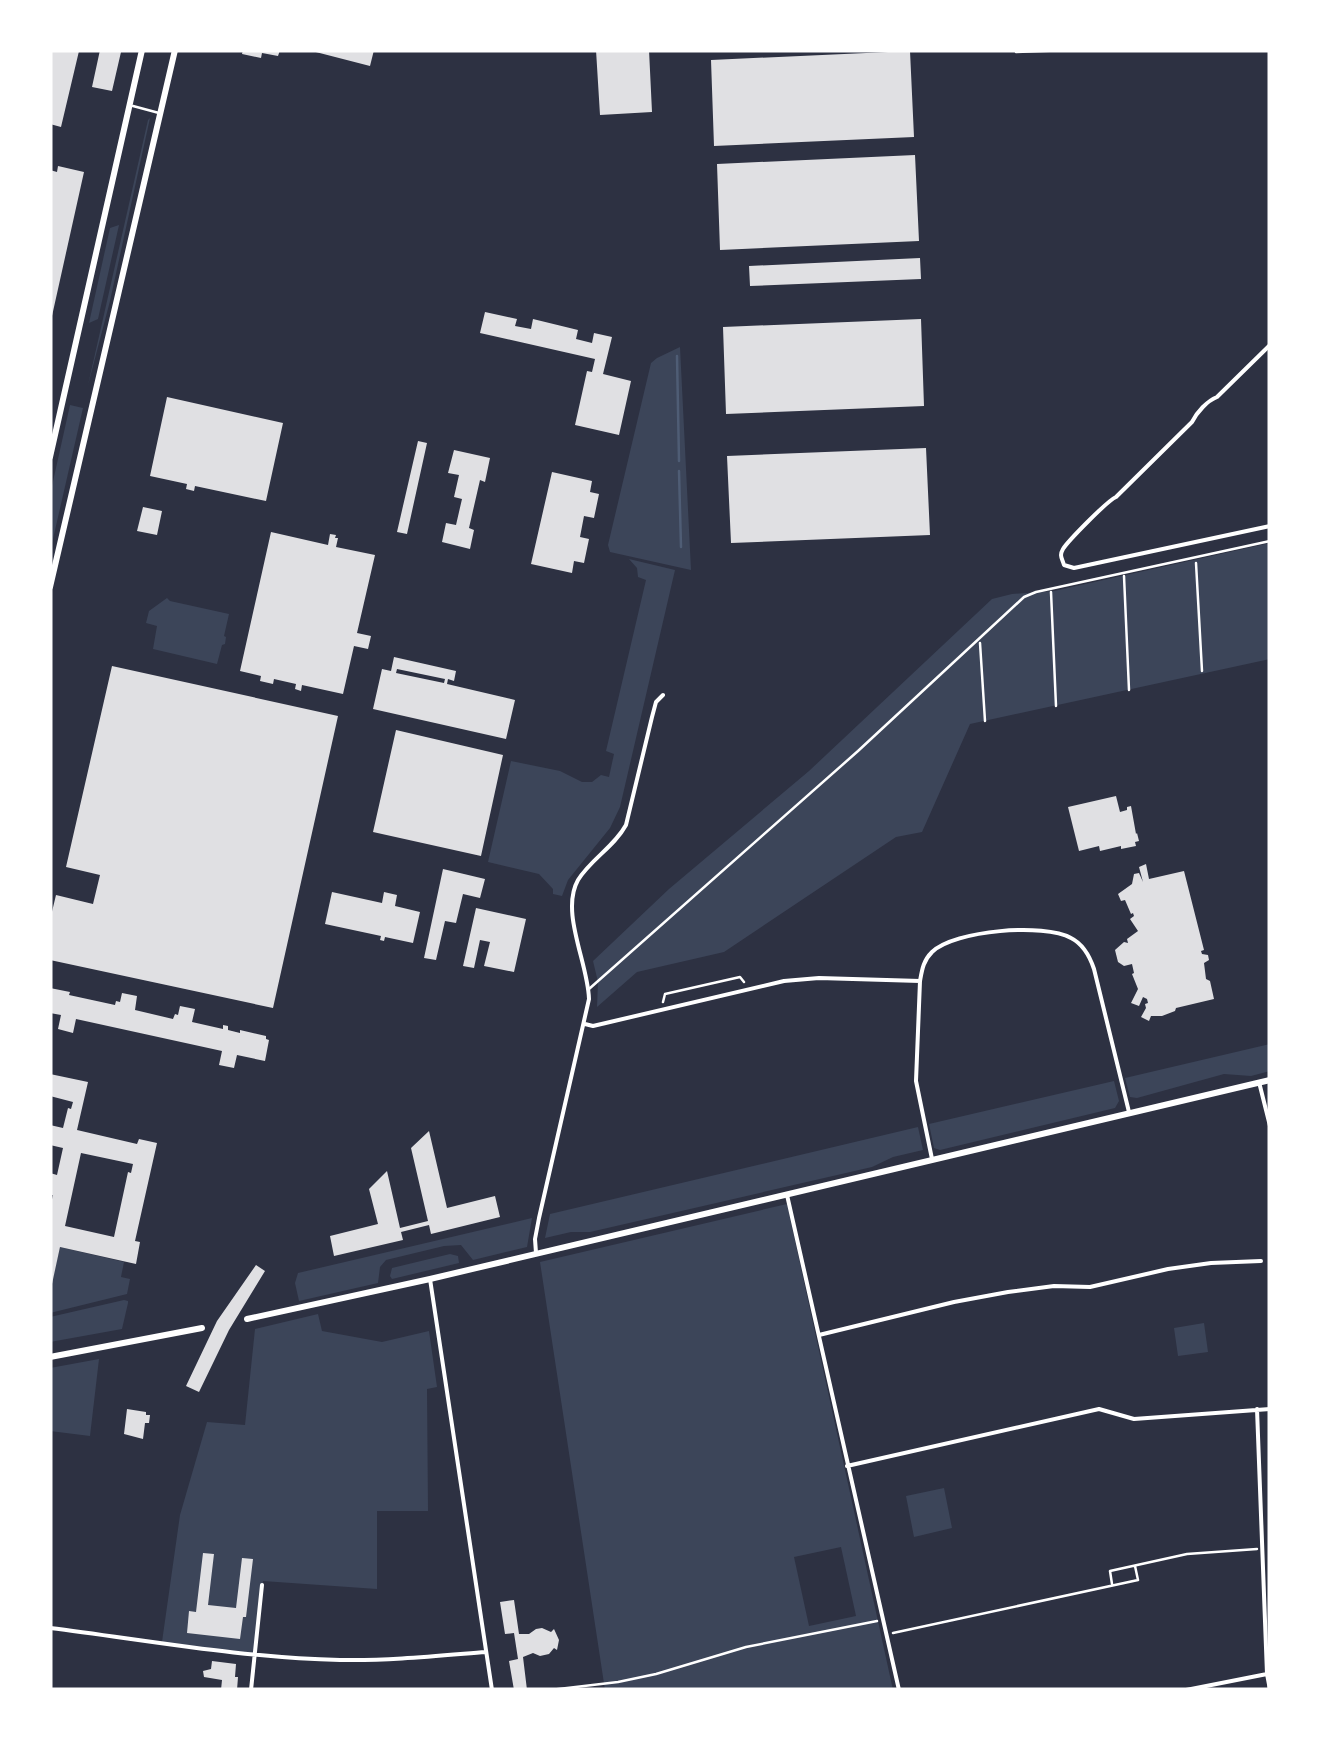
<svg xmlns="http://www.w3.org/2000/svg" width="1320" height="1740" font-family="Mulish,sans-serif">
  <rect width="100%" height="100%" fill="#2d3142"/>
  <path fill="#3c4559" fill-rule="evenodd" d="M150 118 110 301 88 385 148 120Z
    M119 225 98 319 89 323 110 228Z
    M680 347 691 570 610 552 608 545 651 363 657 358Z
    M70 405 83 408 50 552V495Z
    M1270 543V659L970 724 922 832 896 837 724 952 637 972 597 1007 598 982 593 961 669 889 809 771 992 599 1012 594 1054 591Z
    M629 559 675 570 620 807 610 828 568 880 562 896 553 894V889L539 874 488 862 511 761 560 771 582 782H592L601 775 609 777 614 754 606 751 646 580 638 577 637 568Z
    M167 598 170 601 229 614 224 636 226 637 225 644 222 645 217 664 153 649 157 626 146 623 149 611Z
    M1270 1044V1071L1251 1076 1224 1074 1137 1098 1130 1097 1125 1078Z
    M1114 1081 1119 1101 1115 1108 940 1150 934 1148 929 1124Z
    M918 1127 923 1150 893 1157 872 1167 590 1232H571L545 1238 550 1214Z
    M787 1204 893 1690H605L540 1262ZM841 1547 856 1616 809 1626 794 1557Z
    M532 1218 527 1247 473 1260 461 1245 444 1246 386 1260 380 1267 378 1283 299 1301 295 1283 298 1273Z
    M60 1247 124 1262 121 1277 130 1279 127 1294 50 1313V1291Z
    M450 1254 458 1256 459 1263 392 1279 390 1276 392 1268Z
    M124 1300 128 1301V1303L122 1329 50 1342V1317Z
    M318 1314 322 1331 382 1342 429 1331 437 1387 427 1389 428 1511H377V1589L263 1581 256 1654 162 1642 180 1515 207 1422 245 1425 255 1329Z
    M1204 1323 1208 1352 1178 1356 1174 1328Z
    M99 1359 90 1436 50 1431V1368Z
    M944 1488 952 1528 914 1537 906 1496Z"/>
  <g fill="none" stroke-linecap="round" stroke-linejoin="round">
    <path stroke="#4f5d75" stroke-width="2.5" d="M677 356 679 461
      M679 471 681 547"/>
  </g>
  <path fill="#e0e0e3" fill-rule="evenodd" d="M50 50 79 51 61 127 50 124Z
    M100 50 121 52 112 91 92 87Z
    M243 50H280L278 56 262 53 261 58 242 54Z
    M308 50H374L370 66Z
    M596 50H649L652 112 600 115Z
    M910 51 914 137 714 146 711 60Z
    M915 155 919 241 720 250 717 164Z
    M58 166 84 172 52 316 50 170 57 172Z
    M920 258 921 279 750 286 749 266Z
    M485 312 517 319 515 326 531 329 533 319 578 330 576 339 592 343 594 333 612 337 603 374 631 381 619 435 575 425 587 371 592 372 595 359 480 333Z
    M921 319 924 406 726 414 723 327Z
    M167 397 283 423 266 501 195 486 194 491 186 489 187 484 150 476Z
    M418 441 427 443 407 534 397 532Z
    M926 448 930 535 731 543 727 456Z
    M454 450 490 458 485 482 480 480 469 528 474 530 470 549 442 542 446 523 456 525 462 499 454 497 459 475 448 473Z
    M552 472 592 481 590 492 599 494 594 518 584 516 580 537 589 539 584 563 574 561 572 573 531 564Z
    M143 507 162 511 157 535 137 531Z
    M271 532 328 545 330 534 336 535 335 538H338L336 547 375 555 357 633 371 636 368 649 354 646 343 694 302 685 301 691 295 689 296 684 274 679 273 684 260 681 261 676 240 671Z
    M394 657 456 671 454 681 448 679 447 684 515 700 506 739 373 709 382 669 391 671ZM397 669 445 679 444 683 396 673Z
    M112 666 338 716 273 1008 50 960V920L56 895 93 904 100 875 66 867Z
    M396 730 503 755 481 856 373 832Z
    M1116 796 1120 812 1127 810V807L1131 806 1136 834 1137 833 1139 841 1135 842 1136 846 1121 849V846L1100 851 1099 846 1079 851 1068 807Z
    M1146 864 1149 879 1184 871 1204 950 1201 951 1202 954 1208 955 1209 960 1204 963 1206 979 1210 981 1214 999 1176 1008 1175 1011 1162 1016H1151L1149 1021 1141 1017 1146 1008 1145 1004 1148 1003 1147 999 1143 997 1139 1006 1131 1003 1138 989 1132 974 1134 973 1132 964 1124 966 1118 962 1115 950 1124 942 1128 943 1127 939 1138 931 1130 919 1134 916 1133 913 1131 914 1125 900 1121 901 1118 894 1132 884 1134 874 1139 873 1143 882 1139 867Z
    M443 869 485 879 480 898 463 894 456 923 445 921 436 960 424 958Z
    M332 892 382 903 384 892 397 895 395 906 420 912 413 943 385 937 384 941 380 940 381 936 325 924Z
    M476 908 526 919 514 972 484 966 490 942 480 940 474 968 463 966Z
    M50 988 70 992 69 995 115 1005 116 1001 120 1002 122 993 137 996 135 1010 173 1019 175 1014 178 1015 180 1006 195 1009 192 1022 223 1029V1025L228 1026V1030L240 1033V1030L266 1036V1039L269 1040 265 1061 237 1055 234 1068 219 1065 222 1051 76 1019 73 1033 58 1029 61 1015 50 1013Z
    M50 1074 88 1082 77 1130 137 1144 139 1139 157 1143 135 1241 140 1242 136 1264 60 1247 52 1284 50 1208 53 1195H50V1173L57 1175 63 1148 50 1145V1125L63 1128 68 1108 71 1109 73 1102 50 1096ZM81 1153 133 1164 131 1173 128 1172 114 1237 65 1226Z
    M429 1131 447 1208 495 1196 500 1217 431 1234 429 1225 401 1232 403 1240 334 1256 330 1236 378 1224 369 1189 387 1171 400 1228 428 1221 411 1148Z
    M256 1265 265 1271 229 1330 199 1392 186 1386 217 1321Z
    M127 1409 146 1412V1415H150L149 1423H145L143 1439 124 1434Z
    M203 1553 214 1554 208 1605 236 1608 242 1558 253 1559 246 1617H243L240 1639 187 1633 189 1611 196 1612Z
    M514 1600 519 1634H529L536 1629 542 1628 551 1632 554 1629 559 1640 557 1650 554 1648 549 1654 540 1656 533 1653 523 1657 527 1690H514L509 1661 518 1659 514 1633 505 1634 500 1602Z
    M212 1661 236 1664 235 1677H238L237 1690H221L222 1680 204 1677 203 1671 211 1669Z"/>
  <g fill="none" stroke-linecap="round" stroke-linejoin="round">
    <path stroke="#fff" stroke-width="2.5" d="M1016 52 1070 50
      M1196 563 1202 671
      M1124 576 1129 690
      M1051 592 1056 706
      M980 643 985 721
      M663 1002 665 994 740 977 744 982
      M1112 1584 1110 1571 1187 1554 1257 1549
      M893 1633 1138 1580 1135 1566
      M550 1690 618 1682 656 1674 746 1647 877 1621"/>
    <path stroke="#fff" stroke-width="2.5" d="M133 106 159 113
      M589 989 858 751 1024 597 1036 592 1270 541"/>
    <path stroke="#fff" stroke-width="4" d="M1270 345 1217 397C1207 401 1197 412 1192 422L1116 497C1107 501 1068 541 1063 549 1059 556 1062 558 1064 565L1074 568 1270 526
      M585 1024 593 1026 784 981 819 978 920 981
      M1259 1082 1270 1126
      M932 1159 916 1081 920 981C922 970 923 961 932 952 955 930 1044 923 1071 938 1083 944 1090 957 1094 969L1129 1112
      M787 1195 899 1690
      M536 1253 535 1239 539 1218 589 999C588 963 560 912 578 880 591 859 614 847 626 825L652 717 656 702 663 695
      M430 1279 492 1690
      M819 1335 954 1302 1008 1292 1054 1286 1090 1287 1168 1269 1211 1263 1261 1261
      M1257 1409 1267 1674 1270 1690
      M847 1466 1099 1409 1134 1419 1270 1409
      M50 1628C146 1640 243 1658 340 1660 389 1661 437 1656 486 1652
      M251 1690 262 1585
      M1186 1690 1267 1674"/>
    <path stroke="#fff" stroke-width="6" d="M50 457 142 50
      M50 587 175 50
      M247 1319 430 1279 1270 1080
      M50 1357 202 1328"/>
  </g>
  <rect width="1320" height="1740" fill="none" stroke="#ffffff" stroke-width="105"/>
</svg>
